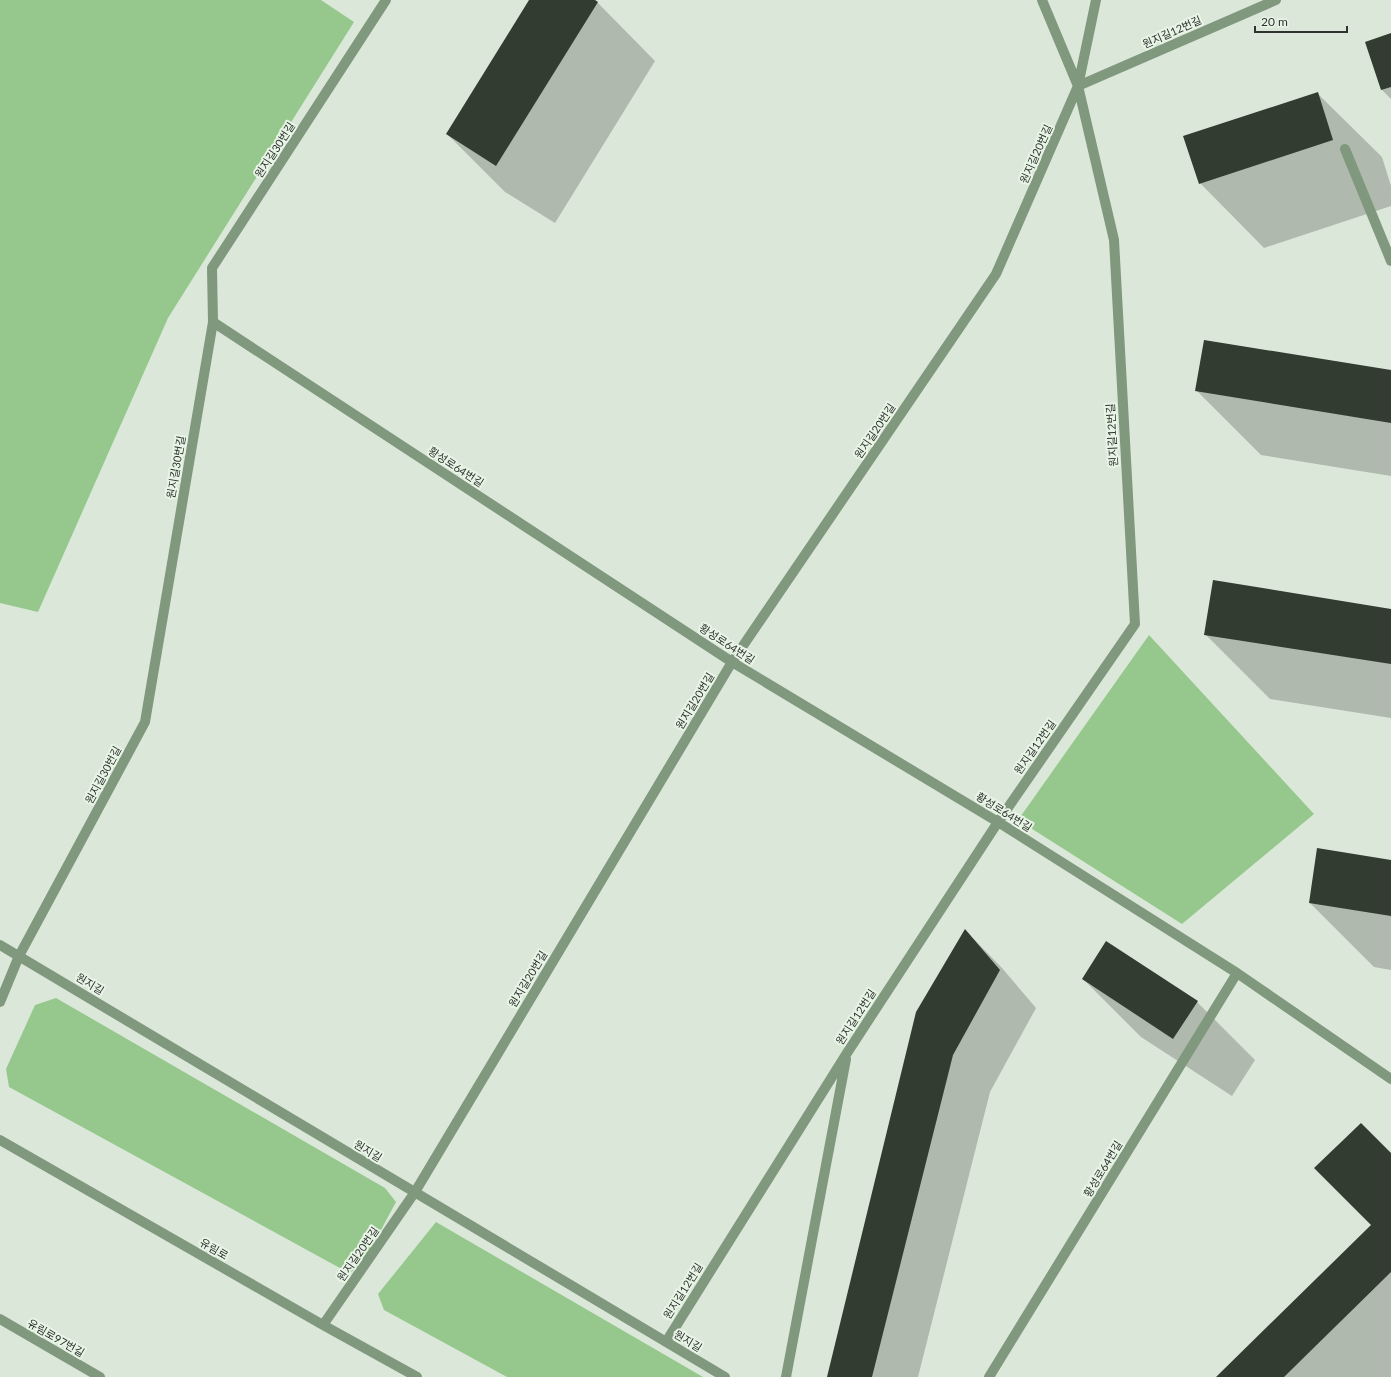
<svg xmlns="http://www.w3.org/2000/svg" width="1391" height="1377" font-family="Lato,'Noto Sans KR',sans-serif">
  <rect width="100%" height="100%" fill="#dbe8d9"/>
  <path fill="#96c88e" d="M0 0H321L354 22 168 318 38 612 0 603Z
    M1149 635 1314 814 1182 924 1018 820Z
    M56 998 385 1188 396 1202 362 1265 349 1273 9 1087 6 1069 35 1005Z
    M436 1222 703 1377H507L384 1310 378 1294Z"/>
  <path fill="#0003" d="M530 0H593L597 2 655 61 555 223 505 192 447 134Z
    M1391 34V99L1382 90 1366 42Z
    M1317 93 1382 157 1391 186V206L1264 248 1200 183Z
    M1391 371V476L1261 455 1196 390Z
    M1391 610V718L1270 699 1205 634Z
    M1391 861V970L1374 967 1310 903Z
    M966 931 1002 968 1036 1008 990 1092 918 1377H828Z
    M1083 979 1197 1002 1255 1060 1232 1096 1141 1037Z
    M1391 1154V1377H1218L1372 1225Z"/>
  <path fill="#323c31" d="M529 0H595L598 2 496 166 446 134Z
    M1391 33V87L1381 90 1365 42Z
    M1318 92 1333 140 1199 184 1183 136Z
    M1204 340 1391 370V423L1195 391Z
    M1213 580 1391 609V664L1204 635Z
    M1317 848 1391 860V916L1309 903Z
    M965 929 1000 970 953 1055 872 1377H827L916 1012Z
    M1106 941 1198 1001 1173 1039 1082 979Z
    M1361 1123 1391 1153V1272L1284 1377H1216L1371 1225 1314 1168Z"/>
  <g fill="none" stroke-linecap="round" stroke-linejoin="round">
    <path stroke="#80987d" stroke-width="10" d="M1078 86 1276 0
      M1345 149 1391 261
      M213 322 732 662 998 822 1237 973 1391 1079
      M0 945 725 1377
      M0 1002 19 956 145 722 213 322 212 268 386 0
      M0 1140 323 1325 417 1377
      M0 1319 100 1377
      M323 1325 415 1192 732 662 996 274 1078 86 1096 0
      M666 1342 847 1053 945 903 998 822 1135 624 1114 240 1078 86 1042 0
      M786 1377 846 1059
      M989 1377 1237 973"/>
  </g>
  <g text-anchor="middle" stroke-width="4" stroke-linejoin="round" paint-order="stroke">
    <g font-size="11" fill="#2e332e" stroke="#e8f5e6">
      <text transform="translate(1172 32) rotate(-24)" y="4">원지길12번길</text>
      <text transform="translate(275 150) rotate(-57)" y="4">원지길30번길</text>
      <text transform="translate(1036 154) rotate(-66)" y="4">원지길20번길</text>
      <text transform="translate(875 431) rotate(-56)" y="4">원지길20번길</text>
      <text transform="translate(1112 435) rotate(-93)" y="4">원지길12번길</text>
      <text transform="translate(176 467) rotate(-80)" y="4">원지길30번길</text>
      <text transform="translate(456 467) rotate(33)" y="4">황성로64번길</text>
      <text transform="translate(727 644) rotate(33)" y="4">황성로64번길</text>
      <text transform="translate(695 701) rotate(-59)" y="4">원지길20번길</text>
      <text transform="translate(1035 747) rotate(-55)" y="4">원지길12번길</text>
      <text transform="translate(103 775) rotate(-62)" y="4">원지길30번길</text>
      <text transform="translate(1004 812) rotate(32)" y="4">황성로64번길</text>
      <text transform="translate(528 979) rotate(-59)" y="4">원지길20번길</text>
      <text transform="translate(90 984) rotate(31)" y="4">원지길</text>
      <text transform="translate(856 1017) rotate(-57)" y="4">원지길12번길</text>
      <text transform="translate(368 1151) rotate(31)" y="4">원지길</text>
      <text transform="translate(1103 1169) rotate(-59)" y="4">황성로64번길</text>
      <text transform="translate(214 1249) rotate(30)" y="4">유림로</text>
      <text transform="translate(358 1254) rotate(-55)" y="4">원지길20번길</text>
      <text transform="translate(683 1291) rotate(-58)" y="4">원지길12번길</text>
      <text transform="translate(56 1338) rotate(30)" y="4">유림로97번길</text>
      <text transform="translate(688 1341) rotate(31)" y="4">원지길</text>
    </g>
  </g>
  <path d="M1255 26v6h92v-6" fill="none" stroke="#2e332e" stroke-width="2"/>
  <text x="1261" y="26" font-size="12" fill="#2e332e" stroke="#e8f5e6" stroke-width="3" paint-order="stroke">20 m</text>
</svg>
